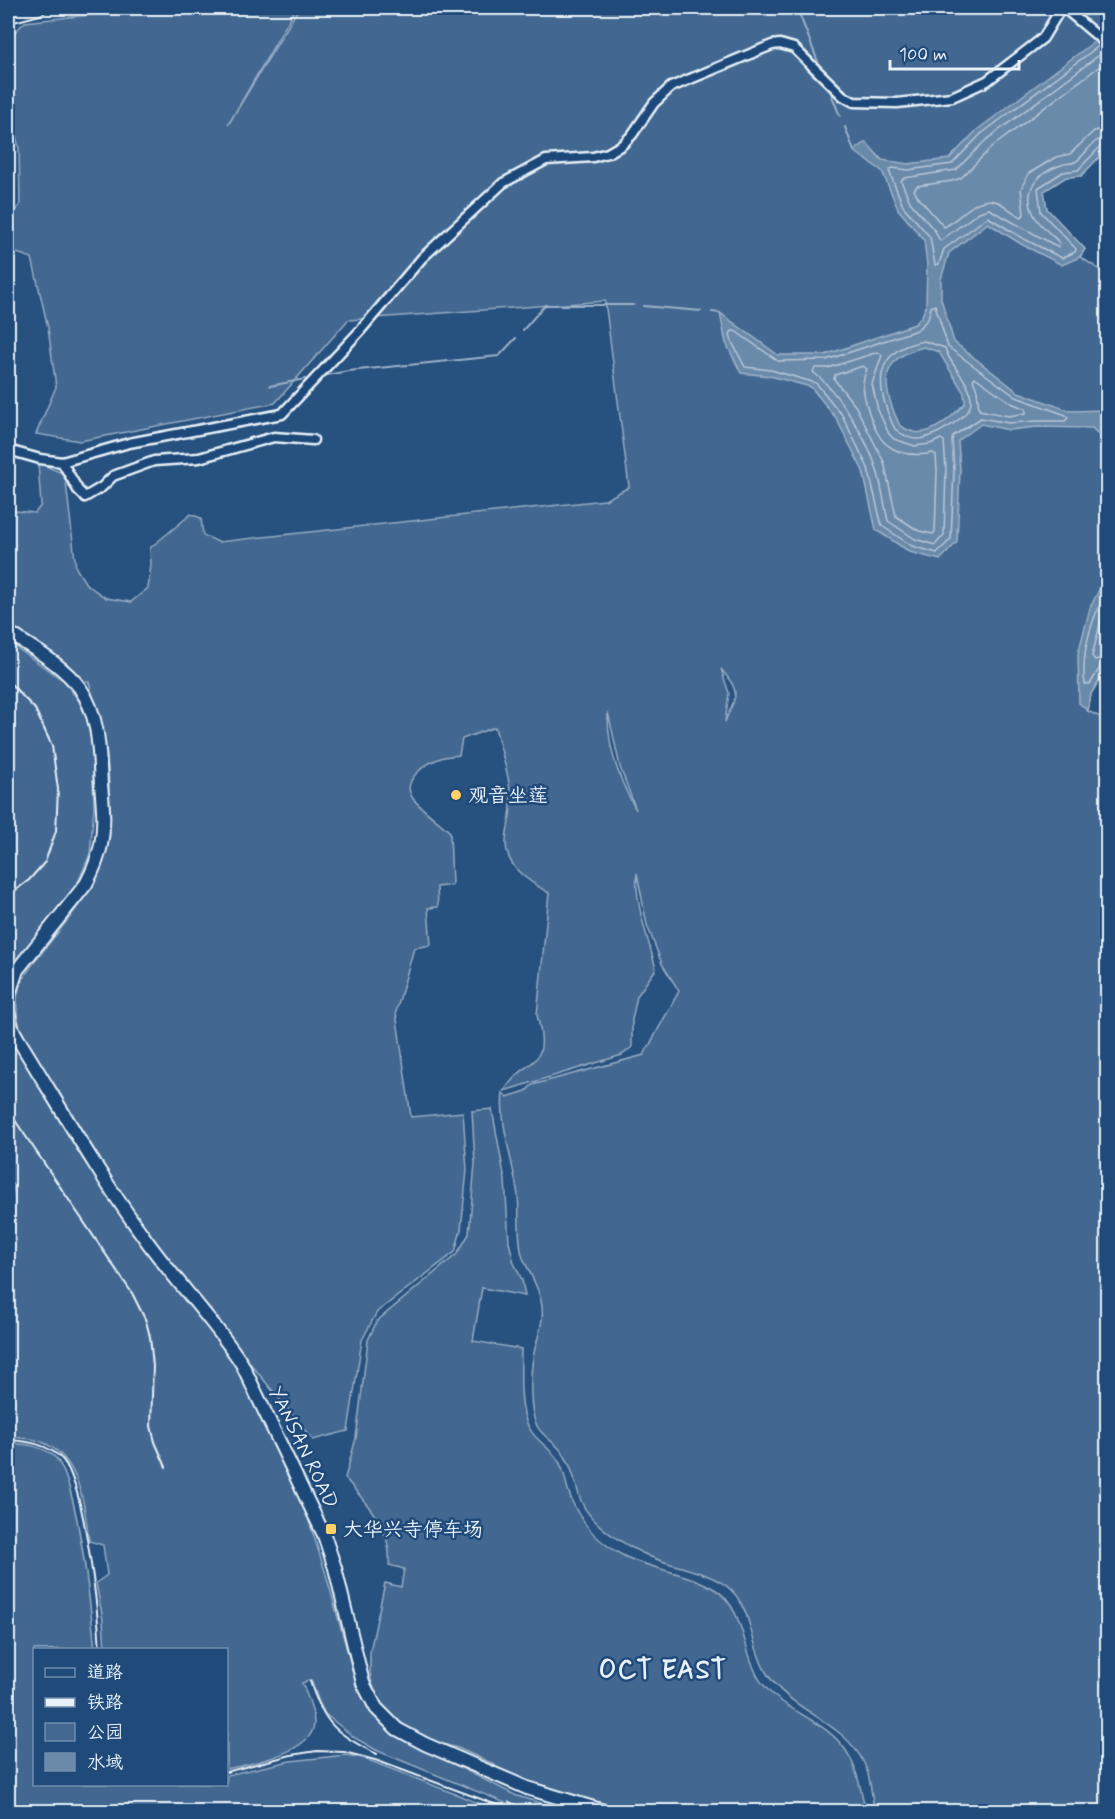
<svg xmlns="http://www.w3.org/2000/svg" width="1115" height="1819" font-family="Mynerve,'LXGW WenKai TC',sans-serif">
  <rect width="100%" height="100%" fill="#27517f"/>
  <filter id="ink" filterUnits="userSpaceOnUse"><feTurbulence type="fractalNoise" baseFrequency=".0167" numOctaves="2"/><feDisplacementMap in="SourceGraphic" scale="12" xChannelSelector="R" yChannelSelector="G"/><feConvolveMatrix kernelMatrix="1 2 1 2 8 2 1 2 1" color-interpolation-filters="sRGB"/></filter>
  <g filter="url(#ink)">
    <path fill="#436891" stroke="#96acc4" stroke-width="1.5" fill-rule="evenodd" d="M110 8H296L228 125 299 8H1107V149L1081 176 1066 177 1044 191 1047 209 1085 249 1080 257 1108 275V666L1091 694 1088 711 1108 721 1107 1811H875C871 1796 871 1777 864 1763 843 1720 790 1712 766 1672 750 1646 753 1610 730 1589 712 1572 674 1567 651 1557 628 1547 591 1526 581 1501 575 1485 574 1469 564 1455 557 1442 543 1438 537 1426 529 1411 530 1375 533 1358 536 1339 546 1321 541 1301 538 1284 527 1270 522 1255 517 1236 520 1215 518 1196 514 1165 499 1123 503 1093L507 1097 526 1091 532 1085 644 1055 679 991 662 964 647 925 637 873C634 902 649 941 656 969L637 996 632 1020V1047L622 1055 504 1091C526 1055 552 1071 537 1015L549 893C530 882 506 868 506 843 506 830 511 818 511 805 511 779 501 752 495 727L462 739 459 755C454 756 446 756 441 758 426 763 401 780 412 797 418 807 441 823 450 832L452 885 437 887 438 907 428 908 431 945 414 948 396 1012 411 1117 463 1112 467 1170 461 1230 455 1252 377 1312 362 1340 348 1431 313 1440 181 1279 126 1204 27 1047C20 1030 14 1012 18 993 21 977 33 964 44 950 66 921 95 891 105 854 113 828 109 758 103 730 100 714 93 698 89 682L78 680 8 629V510L35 513 41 505 38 463 65 474 76 568 86 584 106 598 131 602 148 588 151 565 150 548 191 514 201 518 203 535 218 542 605 500 629 487 605 301 348 320 275 403 80 441 36 434 56 387 48 328 32 258 8 250V217L20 205 19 148 8 102V39L25 22 106 13ZM721 669C743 694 735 696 725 722L729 693ZM608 712 620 767 636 810C619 780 607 747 608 712Z
      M8 642 64 681 79 701 87 720 92 744 94 807 90 854 77 885 13 971 8 981Z
      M8 1028 14 1044 101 1185 133 1232 231 1354 307 1515 325 1571 354 1675 362 1696 374 1716 390 1732 491 1783 517 1796 567 1811H525L378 1751 355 1738 325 1714 319 1702 311 1680 302 1683C307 1696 314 1710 314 1724 312 1753 249 1764 227 1769L226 1650 105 1649 103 1620 96 1583 107 1575 103 1545 89 1541C84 1502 79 1448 31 1439 23 1438 15 1438 8 1437V1207C11 1196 18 1187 8 1179Z
      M492 1109 505 1180 509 1242 514 1263 522 1280 525 1296 482 1288 473 1341 521 1349C521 1373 519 1399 526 1421 532 1439 549 1446 558 1460 564 1469 565 1479 568 1490 577 1520 598 1543 626 1557 654 1570 690 1573 716 1590 743 1608 743 1648 757 1675 774 1708 818 1716 841 1744 857 1762 860 1789 866 1811H614L558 1798 510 1780 493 1764 458 1748 434 1742 410 1729 393 1718 380 1704 373 1691 370 1672V1651L385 1583 401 1587 404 1569 389 1565C393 1530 366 1503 345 1478L356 1438 368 1340 377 1321 457 1254 469 1234 475 1163 472 1111Z
      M8 1443C25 1444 41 1445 55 1457 78 1480 91 1612 95 1649L34 1650V1784H226L227 1775 290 1761 346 1755 363 1758 499 1811H8Z"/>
    <path fill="#6b8aaa" stroke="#9db3c9" stroke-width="1.5" fill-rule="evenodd" d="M1107 30V149L1081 176 1066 177 1044 191 1047 209 1085 249 1080 257 1062 265 1021 244 988 223 949 253 941 279V299L954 342 1018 392 1070 411 1107 410V443L1092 428 1037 427 1009 430 981 424 958 441 960 470 957 542 940 560 910 552 876 530 863 471 836 418 811 387 770 376 741 373 726 343 720 313 778 355H825L915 324 922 316 926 305 927 265 924 240 898 209 882 171 854 151 866 142 882 160 908 164 949 159 977 130 1107 32ZM924 347 939 352 964 393 965 403C954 415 932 436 914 432 909 431 904 428 900 426 883 390 875 358 924 347Z
      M1107 574V666L1091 694 1088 711 1079 703 1078 654 1090 608Z"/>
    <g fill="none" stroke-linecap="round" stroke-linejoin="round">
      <path stroke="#b6c8d9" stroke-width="1.5" d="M1100 45 981 134 952 164 908 170 892 168 889 171 903 206 930 237 935 265 939 264 944 249 988 217 1024 239 1062 258 1075 252 1076 249 1041 212 1038 188 1063 172 1078 170 1101 146 1108 145
        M1106 50 986 140 956 170 904 178 901 181 910 202 935 231 940 241 979 212 989 209 1058 247 1060 243C1052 235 1039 225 1034 215 1022 190 1037 173 1061 165 1065 163 1071 164 1075 162 1087 155 1091 138 1108 137
        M1108 60 992 147 961 178 952 181 917 186 914 190 918 197 944 227C961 219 976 193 998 202 1006 206 1014 214 1022 217L1024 214 1021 189 1028 174 1056 157 1070 154 1094 131 1108 128
        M935 305 948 347 1016 397 1066 415 1068 418 1065 421H1037L1009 423 981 418 953 436 952 441 954 470 951 539 937 553 912 546 882 526 868 468 842 415 816 383 771 370 745 367 732 342 730 334 732 331H735L778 361 826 360 917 330 928 319 931 307Z
        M924 341 945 348C950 367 972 381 971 402 970 418 930 440 916 439 909 439 900 433 895 429 876 390 870 350 924 341Z
        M878 352 882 355 872 384 878 410 889 434 894 439 915 446 930 444 941 439 944 441 946 470 944 535 935 545 915 539 888 521C884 504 882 485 876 467 867 439 837 390 813 372L815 368H828Z
        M863 366 867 369C865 373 864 378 863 382 863 398 873 432 885 443 898 455 917 456 933 453L936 455 937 471 935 532 933 534 919 531 896 516 884 462 856 407 834 379 835 375Z
        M975 377 1011 403 1026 409V413L1009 416 979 410 977 390 973 380Z
        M1108 587C1093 616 1080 650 1085 684H1090L1101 666 1108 664
        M1108 604 1103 613 1092 656 1095 660 1108 656"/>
      <path stroke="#9db3c9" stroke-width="2" d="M797 8 822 72
        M828 86 840 116
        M845 127 854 151
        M643 306 701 311
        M712 312 720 313
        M523 330 545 305H633
        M322 376 348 371 499 356 516 338
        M270 386 305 379"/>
      <g stroke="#e8f1f8" stroke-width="13">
        <path id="street" d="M1064 8 1108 45
          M8 450 40 459 62 462 129 443 282 414 359 332 422 258 503 183 546 160 593 157 608 153 622 145 632 135 654 103 671 87 772 45 780 44 794 48 843 96 854 102 897 103 952 97 987 81 1043 38 1061 8
          M62 462 78 490 85 497 102 487 113 476 154 461 199 458 274 437 313 440"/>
      </g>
      <g stroke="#e8f1f8" stroke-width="16">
        <path id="secondary" d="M8 18 13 15 39 8
          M8 632C32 648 62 664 80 688 100 717 99 752 101 785 103 805 105 825 101 845 98 859 93 871 86 884L17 970 8 997
          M8 1012 12 1028 18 1039C59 1105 98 1174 144 1237 174 1280 214 1320 242 1364L324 1535 335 1568 363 1683 376 1708 397 1729 425 1744 527 1788 607 1812"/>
      </g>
      <use href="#street" stroke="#1f4a7a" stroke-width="8"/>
      <use href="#secondary" stroke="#1f4a7a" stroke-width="12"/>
      <path stroke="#e8f1f8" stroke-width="2" d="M8 681 35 709 52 746 58 789 56 831 45 862 29 880 8 896
        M8 1110 132 1293 146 1321 150 1337 153 1366 151 1426 155 1442 166 1467
        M8 1440C27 1441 49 1444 63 1460 85 1487 98 1611 100 1650
        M310 1681C323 1723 337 1735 377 1754
        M226 1772 291 1755 317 1751 344 1752 375 1760 516 1812
        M509 1802 531 1812"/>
    </g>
  </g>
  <g fill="#ffd166" stroke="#1f4a7a" stroke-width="2">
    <circle cx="456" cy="795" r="6"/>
    <rect x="325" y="1523" width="12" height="12" rx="3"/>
  </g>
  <g text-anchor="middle" stroke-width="5" stroke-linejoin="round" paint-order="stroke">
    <g font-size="20" fill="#e8f1f8" stroke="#1f4a7a" text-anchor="start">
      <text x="468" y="802">观音坐莲</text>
      <text x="343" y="1536">大华兴寺停车场</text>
    </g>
    <g font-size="20" fill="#e8f1f8" stroke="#1f4a7a">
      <text transform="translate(304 1447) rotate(64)" y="7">YANSAN ROAD</text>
    </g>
    <g font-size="26" font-weight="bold" letter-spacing="1.5" fill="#e8f1f8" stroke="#1f4a7a">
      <text x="663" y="1678">OCT EAST</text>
    </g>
  </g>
  <rect width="1115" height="1819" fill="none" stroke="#1f4a7a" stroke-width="30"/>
  <rect x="15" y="15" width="1085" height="1789" fill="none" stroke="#e8f1f8" stroke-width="2" filter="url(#ink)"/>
  <rect x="33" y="1648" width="195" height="138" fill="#1f4a7a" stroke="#6f8dac" stroke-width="1.5"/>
  <rect x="45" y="1668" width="30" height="9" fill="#1f4a7a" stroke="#6f8dac" stroke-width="1.5"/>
  <text x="87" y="1678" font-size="18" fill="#e8f1f8">道路</text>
  <rect x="45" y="1698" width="30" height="9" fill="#e8f1f8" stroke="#6f8dac" stroke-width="1.5"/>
  <text x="87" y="1708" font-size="18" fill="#e8f1f8">铁路</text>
  <rect x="45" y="1723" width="30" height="18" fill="#436891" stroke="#6f8dac" stroke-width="1.5"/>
  <text x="87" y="1738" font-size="18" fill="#e8f1f8">公园</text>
  <rect x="45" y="1753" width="30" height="18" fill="#6b8aaa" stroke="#6f8dac" stroke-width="1.5"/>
  <text x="87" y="1768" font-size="18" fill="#e8f1f8">水域</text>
  <path d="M890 60v9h129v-9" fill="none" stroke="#e8f1f8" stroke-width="3"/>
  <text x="899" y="60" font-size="18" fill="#e8f1f8" stroke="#1f4a7a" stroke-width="4.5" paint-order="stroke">100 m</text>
</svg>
